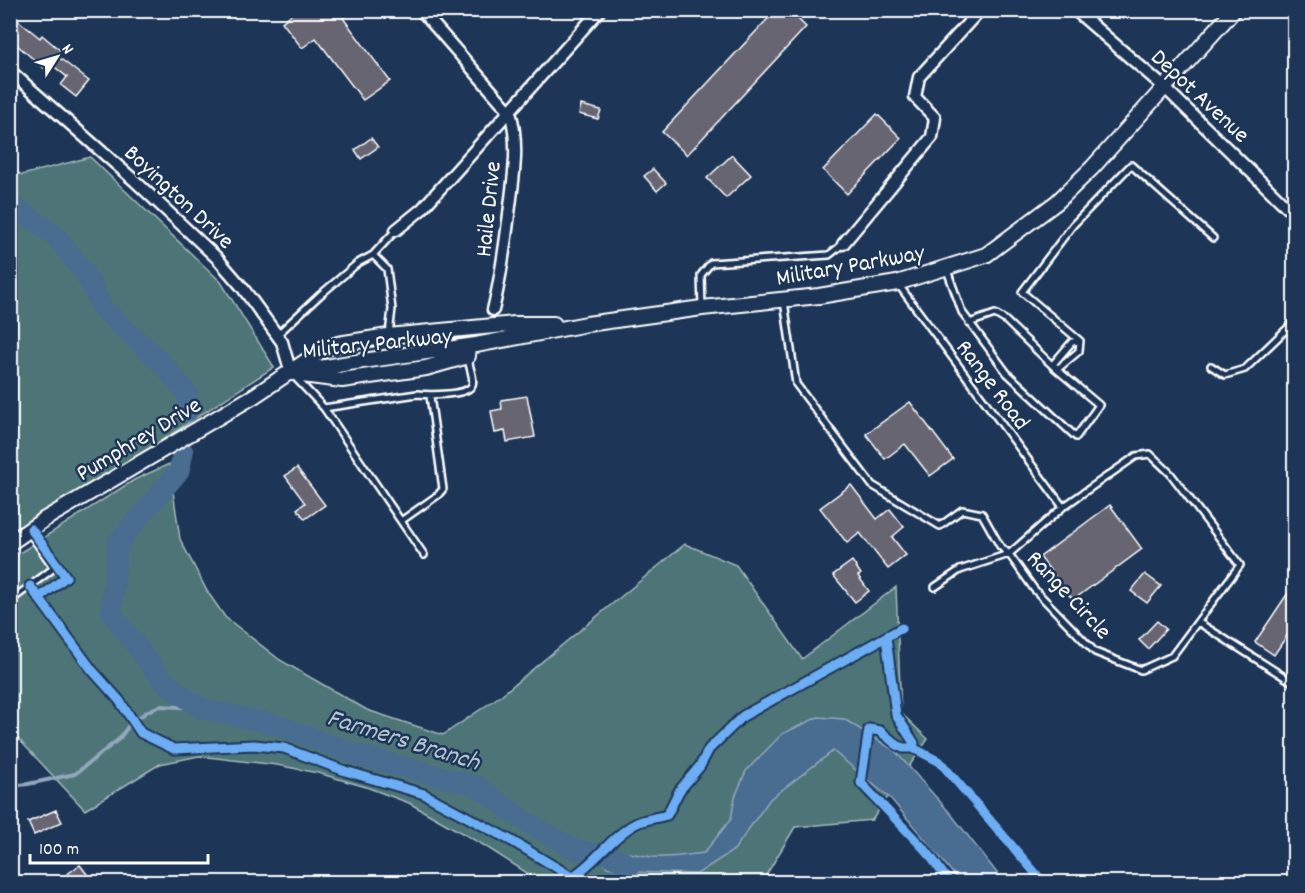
<svg xmlns="http://www.w3.org/2000/svg" width="1305" height="893" font-family="Dekko,sans-serif">
  <rect width="100%" height="100%" fill="#1d3557"/>
  <filter id="ink" filterUnits="userSpaceOnUse"><feTurbulence type="fractalNoise" baseFrequency=".0167" numOctaves="2"/><feDisplacementMap in="SourceGraphic" scale="12" xChannelSelector="R" yChannelSelector="G"/><feConvolveMatrix kernelMatrix="1 2 1 2 8 2 1 2 1" color-interpolation-filters="sRGB"/></filter>
  <g filter="url(#ink)">
    <path fill="#4e7477" stroke="#a6babb" stroke-width="1.5" d="M90 157 221 282 274 367 11 539 10 168 22 175Z
      M169 464 180 539 207 591 225 617 280 660 367 710 443 735 500 696 685 544 736 565 802 659 896 587 901 713 928 739 872 820 795 827 762 882H541L485 846 409 803 366 787 318 773 277 765 199 756 160 764 85 810 11 731 10 559 134 480Z"/>
    <path fill="#4a6c91" stroke="#92a7bd" stroke-width="1.5" d="M818 717 844 719 895 751 951 814 1004 882H960L891 799 833 751 770 799 734 850 697 874 632 872 607 867 597 856C615 847 633 855 652 857 670 858 687 855 704 853L731 819 735 797 746 771 782 734Z"/>
    <g fill="none" stroke-linecap="round" stroke-linejoin="round">
      <path stroke="#92a7bd" stroke-width="4" d="M10 786 28 784 75 774 119 739 130 724 148 711 160 706 200 708"/>
      <path stroke="#4a6c91" stroke-width="21" d="M10 203 56 236 86 275 103 309 162 363 188 395V411
        M183 452 179 471 118 542 111 612 162 680 200 708 280 726 360 756 477 786 522 819 573 849 594 854 604 853 630 865"/>
    </g>
    <path fill="#686573" stroke="#fff" stroke-width="1.5" d="M297 10H353L343 18 390 81 363 100 316 38 302 48 282 22Z
      M776 10H789L806 27 687 155 662 132Z
      M10 14 40 38 42 35 61 51 57 56 89 81 76 97 61 85 67 77 51 64 46 70 10 39Z
      M581 105 601 110 598 119 579 114Z
      M877 114 901 138 847 194 823 170Z
      M371 138 378 147 361 159 355 150Z
      M732 155 751 175 726 198 707 178Z
      M653 169 666 183 657 191 644 176Z
      M527 396 535 437 507 442 505 431 495 433 491 411 502 409 501 400Z
      M910 402 953 459 930 476 905 444 885 459 866 434Z
      M297 468 325 505 305 519 297 509 305 503 285 476Z
      M851 485 877 519 890 509 904 527 892 537 906 555 888 569 860 533 847 543 820 508Z
      M1110 505 1142 549 1073 600 1040 557Z
      M852 561 861 574 858 576 869 591 855 602 833 575Z
      M1145 574 1161 586 1147 603 1131 591Z
      M1294 584V625L1274 655 1255 642Z
      M1157 621 1166 629 1148 649 1139 640Z
      M56 810 62 822 34 835 28 822Z
      M80 865 93 882H56Z"/>
    <g fill="none" stroke-linecap="round" stroke-linejoin="round">
      <g stroke="#fff" stroke-width="10">
        <path id="service" d="M1150 10 1153 12 1154 10
          M373 255 387 269 392 309 389 334
          M947 270 962 312 1007 373 1076 437 1099 405 1055 368 1005 320 995 314 969 323
          M898 284 1063 507
          M784 301 796 384 872 485 940 526 962 510 982 514 1000 546 1009 554 960 570 935 587
          M702 307 701 275 711 263 829 255 843 244
          M277 335 320 295 358 263 373 255 396 230
          M1080 341 1022 292 1073 225 1131 165 1213 238
          M1211 366 1225 375 1245 369 1294 322
          M1055 368 1054 363 1072 342 1080 341
          M1055 368 1060 367 1079 351 1080 341
          M292 374 324 408 424 555
          M324 408 417 394C428 395 468 396 472 385 475 378 468 365 468 357
          M1150 454 1170 473 1240 565 1172 656 1141 670 1095 652 1034 589 1009 554 1063 507 1136 456Z
          M401 521 438 495 443 489 430 396
          M10 601 54 568 29 532
          M1198 622 1294 683"/>
      </g>
      <g stroke="#fff" stroke-width="15">
        <path id="minor" d="M421 10 510 112C520 144 513 181 509 214 505 246 501 278 493 310
          M1075 10 1164 87 1294 214
          M10 71 135 181 217 258 242 287 282 342 291 373
          M396 230 422 209 600 10
          M843 244 932 137 935 118 915 97 919 77 980 10"/>
      </g>
      <g stroke="#fff" stroke-width="18">
        <path id="tertiary" d="M291 373 349 363 476 345 587 324 702 308 819 296 897 283 986 255 1057 202 1092 168 1234 10
          M302 375 342 380 426 368 468 356
          M10 543 45 519 254 396 324 349 338 344 388 336 515 324H554"/>
      </g>
      <use href="#service" stroke="#1d3557" stroke-width="5"/>
      <use href="#minor" stroke="#1d3557" stroke-width="10"/>
      <use href="#tertiary" stroke="#1d3557" stroke-width="14"/>
      <g stroke="#1d3557" stroke-width="13">
        <path id="cycleway" d="M31 529 66 577 39 598
          M30 586 92 670 119 700 141 733 174 749 254 745 284 748 345 771 424 794 512 841 572 877C595 863 611 837 635 824 644 819 657 818 667 815L679 791 700 766 709 749 743 716 902 628
          M886 637 896 715 914 743 913 748
          M949 882 928 853 861 783 869 729 880 731 897 745 903 748H913L940 762 1043 882"/>
      </g>
      <use href="#cycleway" stroke="#6dadf4" stroke-width="9"/>
    </g>
  </g>
  <g text-anchor="middle" stroke-width="5" stroke-linejoin="round" paint-order="stroke">
    <g font-size="24" fill="#fff" stroke="#1d3557">
      <text transform="translate(1201 95) rotate(43)" y="8">Depot Avenue</text>
      <text transform="translate(180 196) rotate(43)" y="8">Boyington Drive</text>
      <text transform="translate(487 209) rotate(-84)" y="8">Haile Drive</text>
      <text transform="translate(850 264) rotate(-10)" y="8">Military Parkway</text>
      <text transform="translate(377 342) rotate(-6)" y="8">Military Parkway</text>
      <text transform="translate(994 384) rotate(53)" y="8">Range Road</text>
      <text transform="translate(138 438) rotate(-31)" y="8">Pumphrey Drive</text>
      <text transform="translate(1070 594) rotate(47)" y="8">Range Circle</text>
    </g>
    <g font-size="26" font-style="italic" fill="#b7c4d3" stroke="#1d3557">
      <text transform="translate(404 738) rotate(17)" y="9">Farmers Branch</text>
    </g>
  </g>
  <rect width="1305" height="893" fill="none" stroke="#1d3557" stroke-width="36"/>
  <rect x="18" y="18" width="1269" height="857" fill="none" stroke="#fff" stroke-width="2" filter="url(#ink)"/>
  <g transform="translate(57 57) rotate(53)" stroke="#1d3557" stroke-width="4.5" paint-order="stroke">
  <path d="M0-4.5L10 22L0 15L-10 22Z" fill="#ffffff"/>
  <text y="-9" font-size="16" font-weight="bold" text-anchor="middle" fill="#ffffff">N</text>
  </g>
  <path d="M30 854v9h178v-9" fill="none" stroke="#ffffff" stroke-width="3"/>
  <text x="39" y="854" font-size="18" fill="#ffffff" stroke="#1d3557" stroke-width="4.5" paint-order="stroke">100 m</text>
</svg>
